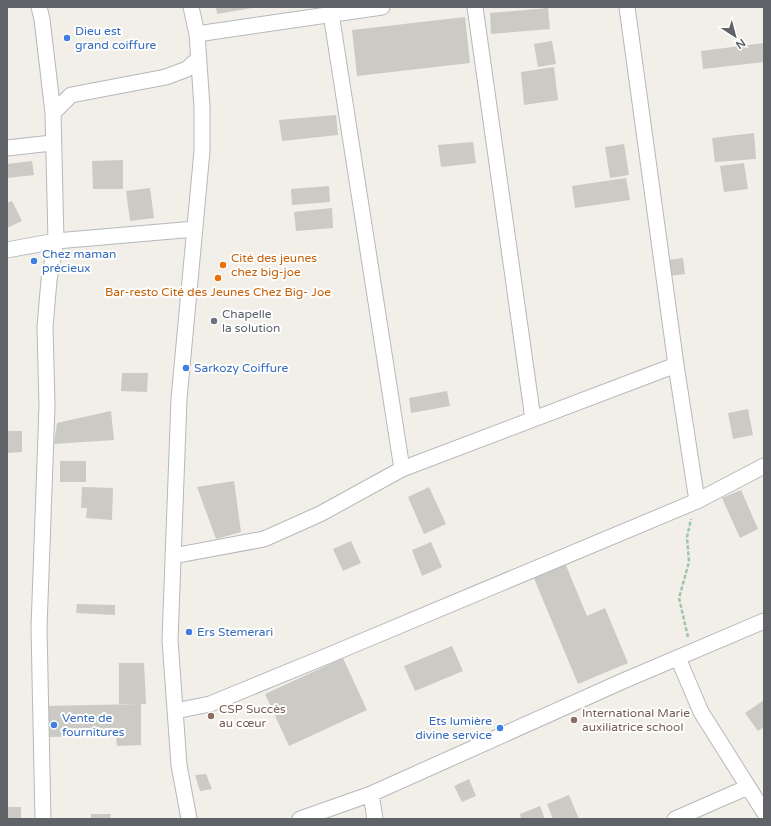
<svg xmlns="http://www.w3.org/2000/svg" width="771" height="826" font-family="'Varela Round',sans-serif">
  <rect width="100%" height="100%" fill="#f1efe8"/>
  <path fill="#cccac5" d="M216 7H252V8L217 14Z
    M548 8 550 29 491 34 490 13Z
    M465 17 470 63 357 76 352 30Z
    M552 41 556 64 538 67 534 44Z
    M764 43V62L703 69 701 51Z
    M554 67 558 100 524 105 521 72Z
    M336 115 338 135 282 141 279 120Z
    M754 133 756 159 715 162 712 138Z
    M473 142 476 163 441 167 438 145Z
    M624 144 629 175 610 178 605 147Z
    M123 160V189H93L92 161Z
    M32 161 34 175 7 178V164Z
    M744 163 748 189 724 192 720 166Z
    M626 178 630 200 575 208 572 186Z
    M329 186 330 202 292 205 291 189Z
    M150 188 154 218 130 221 126 191Z
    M12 201 22 221 7 228V203Z
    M332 208 333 228 296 231 294 212Z
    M683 258 685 274 670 276 668 260Z
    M122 373H148L147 392 121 391Z
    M447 391 450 406 411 413 409 398Z
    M748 409 753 435 733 439 728 413Z
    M111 411 114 440 54 444 57 423Z
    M7 431H22V452L7 453Z
    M60 461H86V482H60Z
    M234 481 241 532 216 539 197 487Z
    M82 487 113 488 112 520 86 518 87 508H81Z
    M429 487 446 524 424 534 408 497Z
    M741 490 758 529 740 538 722 498Z
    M351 541 361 563 343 571 333 549Z
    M431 542 442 567 422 576 412 550Z
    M565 563 587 616 605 608 628 663 578 684 533 576Z
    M77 604 115 605V615L76 613Z
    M452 646 463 671 415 691 404 666Z
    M343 658 367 710 289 746 265 694Z
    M119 663H144L146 704H119Z
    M764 700V727L758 731 745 713Z
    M141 704V745L117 746 115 728H105L106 736 45 737V706Z
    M206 774 212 789 200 791 195 775Z
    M469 779 476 796 462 802 454 786Z
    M569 795 579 819H553L547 804Z
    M540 806 545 819H521L520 814Z
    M7 807H21V819H7Z
    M91 814H111L110 819H91Z"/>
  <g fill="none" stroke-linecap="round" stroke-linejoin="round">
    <g stroke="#b5b8bc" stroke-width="17">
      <path id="street" d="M39 7 42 19 53 113 56 241 49 280 45 327 47 406 39 628 43 819
        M330 7 402 469
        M475 7 533 419
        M627 7 676 365 697 501
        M197 34 382 7
        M53 113 71 95 166 77 187 69 198 59
        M7 148 52 143
        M7 250 56 241 195 229
        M173 556 264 539 320 514 402 469 676 365
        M678 658 701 712 764 812
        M175 711 210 704 327 656 697 501 764 466
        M371 794 375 819
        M189 819 179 765 170 640 179 399 202 151V107L197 34 191 7
        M300 819 371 794 623 681 764 621
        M675 819 748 787"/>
    </g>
    <path stroke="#9cc7a9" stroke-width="2.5" stroke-dasharray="4 2" stroke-linecap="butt" d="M688 637 679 598 689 562 687 537 691 519"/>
    <use href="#street" stroke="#fff" stroke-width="15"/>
  </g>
  <g fill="#3f7fe0" stroke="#fff" stroke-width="1.5">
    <circle cx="67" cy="38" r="4"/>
    <circle cx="34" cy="261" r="4"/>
    <circle cx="186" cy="368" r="4"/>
    <circle cx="189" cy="632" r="4"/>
    <circle cx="54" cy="725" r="4"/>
    <circle cx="500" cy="728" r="4"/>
  </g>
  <g fill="#e8710a" stroke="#fff" stroke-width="1.5">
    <circle cx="223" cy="265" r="4"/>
    <circle cx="218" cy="278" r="4"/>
  </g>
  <circle fill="#6b7280" stroke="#fff" stroke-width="1.5" cx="214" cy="321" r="4"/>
  <g fill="#8d6e63" stroke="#fff" stroke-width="1.5">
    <circle cx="211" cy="716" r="4"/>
    <circle cx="574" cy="720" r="4"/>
  </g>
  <g text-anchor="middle" stroke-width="4" stroke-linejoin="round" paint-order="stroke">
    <g font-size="12" fill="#366cbe" stroke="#fff" text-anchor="start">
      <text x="75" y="35">Dieu est<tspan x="75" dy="14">grand coiffure</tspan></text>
      <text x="42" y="258">Chez maman<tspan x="42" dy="14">précieux</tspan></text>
      <text x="194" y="372">Sarkozy Coiffure</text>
      <text x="197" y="636">Ers Stemerari</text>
      <text x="62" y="722">Vente de<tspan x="62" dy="14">fournitures</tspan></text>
      <text x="492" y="725" text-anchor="end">Ets lumière<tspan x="492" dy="14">divine service</tspan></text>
    </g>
    <g font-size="12" fill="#c56008" stroke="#fff" text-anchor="start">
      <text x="231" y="262">Cité des jeunes<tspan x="231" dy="14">chez big-joe</tspan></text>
      <text x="218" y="296" text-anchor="middle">Bar-resto Cité des Jeunes Chez Big- Joe</text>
    </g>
    <g font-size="12" fill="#5b616d" stroke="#fff" text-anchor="start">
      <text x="222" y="318">Chapelle<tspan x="222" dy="14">la solution</tspan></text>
    </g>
    <g font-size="12" fill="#785e54" stroke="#fff" text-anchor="start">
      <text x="219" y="713">CSP Succès<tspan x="219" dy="14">au cœur</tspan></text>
      <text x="582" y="717">International Marie<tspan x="582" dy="14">auxiliatrice school</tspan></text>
    </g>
  </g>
  <rect width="771" height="826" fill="none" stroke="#5f6368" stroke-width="16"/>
  <g transform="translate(735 36) rotate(144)" stroke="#ffffff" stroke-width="3" paint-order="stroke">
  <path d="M0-3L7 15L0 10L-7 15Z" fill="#5f6368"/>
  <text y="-6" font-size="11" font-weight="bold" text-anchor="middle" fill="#5f6368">N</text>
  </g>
</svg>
